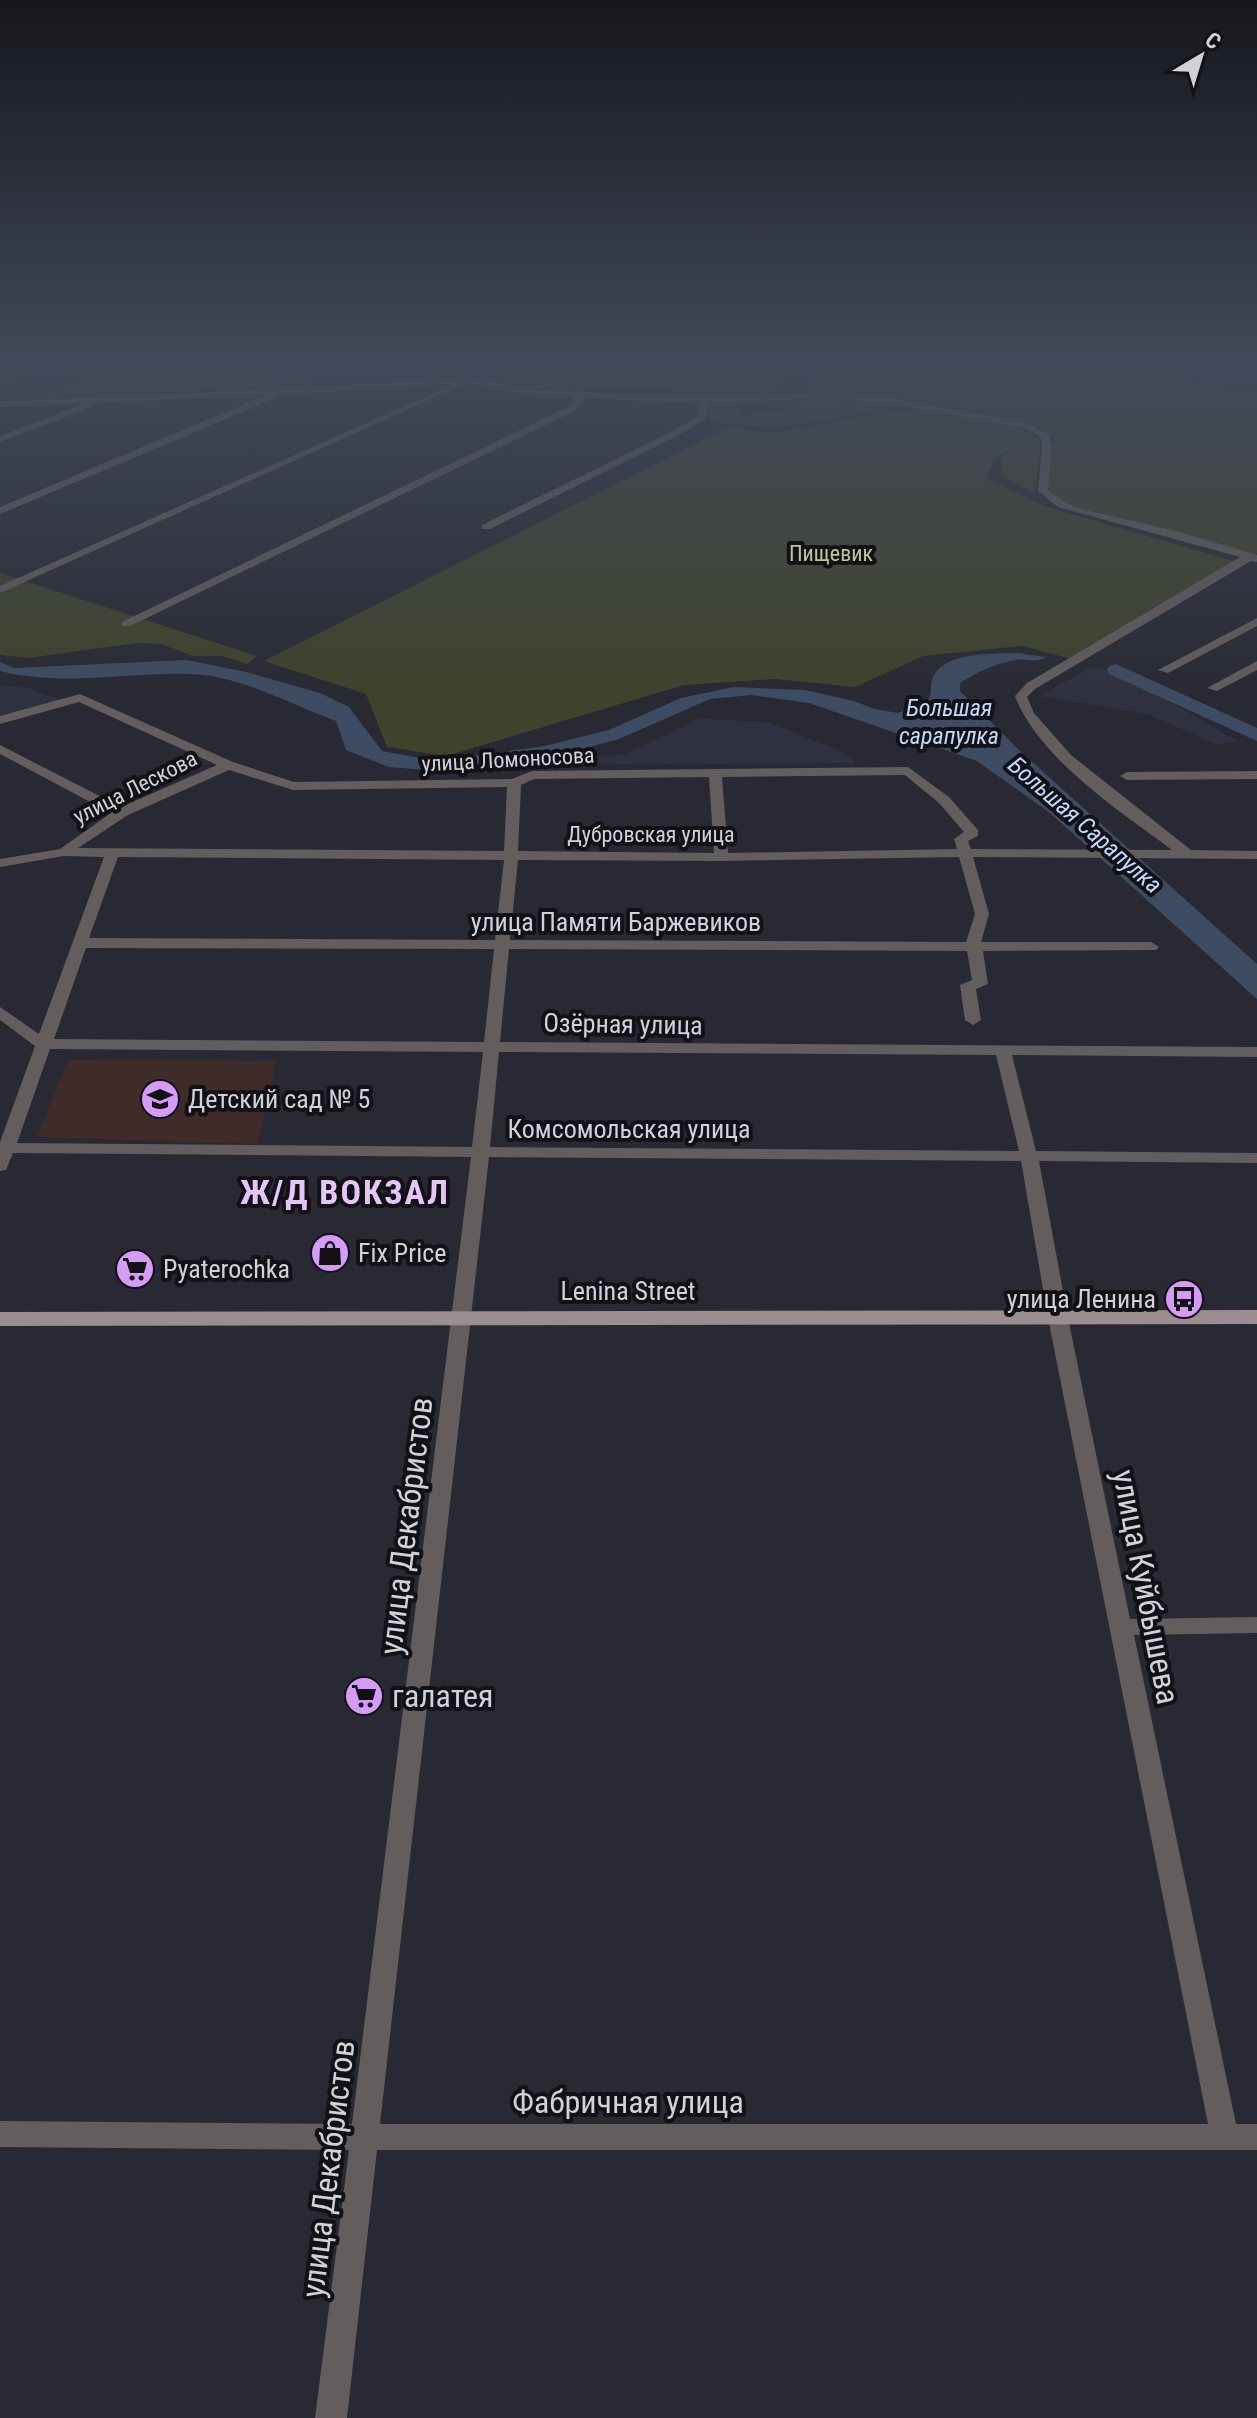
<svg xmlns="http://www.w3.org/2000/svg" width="1257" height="2418" font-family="'Roboto Condensed',sans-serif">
  <rect width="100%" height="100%" fill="#282932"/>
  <path fill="#303140" d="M1203 360H1257L1252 364 1257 366V384L1218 383 1171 374Z
    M1091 667 1118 673 1240 742 1216 744 1147 714 1040 696Z
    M0 686 25 687 63 701 0 718Z
    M699 718 770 723 850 755 855 763 586 765 584 757 626 754Z"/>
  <path fill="#3f2c29" d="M1101 360H1197L1168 374Z
    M68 1060 276 1061 258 1144 37 1137Z"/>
  <path fill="#3f432b" d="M0 360H219L321 385 39 397 93 376 45 367 0 383Z
    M477 360H765L763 361 797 371 769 383 784 389 735 405 742 415 781 411 796 401 814 397 881 400 899 407 776 428 716 423 671 389 529 388Z
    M902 360H1093L1228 390H1257V553L1252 558 1081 512 1046 492 1053 438C986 401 867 396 791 392L839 372Z
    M925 408C956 414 1021 419 1041 442L1035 493 1002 477 1001 458 1010 449 996 458 986 478 1044 506 1240 563 1072 659 1023 646 923 656 855 687 775 679 684 685 446 756 387 747 366 694 264 661 729 427 769 433 896 411 926 409 961 418Z
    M0 573 257 656 247 664 222 656H193L161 644 137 643 28 658 0 655Z"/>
  <path fill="#3d4c62" d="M1018 653 1046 657C1036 664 1026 658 1015 660 997 663 975 673 960 683V691L1020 751 1257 964V999L1050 813 977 761 809 703 752 695 710 699 619 739 582 749 452 772 389 767 346 750 336 721C291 705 240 675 190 674 128 672 61 687 0 671V662L14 668 187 660 246 672 320 693 349 707 382 751 436 761 545 746 609 730 681 698 734 687 805 690 854 701 874 709 898 713 929 699C932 691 930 682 934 675 948 651 995 654 1018 653Z"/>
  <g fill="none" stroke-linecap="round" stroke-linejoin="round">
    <path stroke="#3d4c62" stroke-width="3" d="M442 360 489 380"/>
    <path fill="#3d4c62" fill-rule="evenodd" d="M1116 664 1257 728V741L1109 674 1107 670 1109 666Z"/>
    <path fill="#635d5d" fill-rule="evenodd" d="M426 360H437L470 378 539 390 706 397 807 393 882 396 1027 423 1049 435 1052 445 1048 490 1066 503 1081 509 1176 531 1257 555V562L1251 561 1035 689 1027 697 1034 713 1071 755 1191 850 1257 851V859L973 857 989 914 981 942H1151L1159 947 1156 950 983 951 988 984 976 989 981 1020 973 1025 965 1020 960 985 972 980 967 951 509 949 500 1042 1257 1047V1057L1012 1055 1036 1151 1257 1153V1163L1039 1161 1068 1318 1130 1619 1257 1617V1633L1134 1635 1236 2124H1257V2150H377L347 2418H315L349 2150 0 2147V2121L352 2124 471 1157 13 1153 6 1170 0 1171V1142L35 1046 0 1020V1007L39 1034 104 857 64 856 0 867V859L60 849 111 813 0 754V745L121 807 217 765 79 702 0 724V716L80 694 233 762 294 782 512 779 532 771 908 767 949 797 978 830V836L968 841 971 849 1172 850C1120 811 1039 759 1015 696L1027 683 1240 557 1058 507 1038 491 1042 445 1040 437 1024 428 882 402 807 399 710 403 704 420 675 437 490 529H482V525L669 433 697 417 701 403 583 398 577 410 130 626H122V622L570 406 573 397 539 396 467 383 0 593V586L454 384 277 395 276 398 0 514V507L266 395 92 403V407L0 442V436L85 403 0 407V401L283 389 457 378ZM229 770 293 790 507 787 504 851 78 848 128 815ZM905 775 939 803 964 832 954 839 957 849 728 853 722 777ZM709 777 714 853 518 851 521 785 534 779ZM118 857 504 860 495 940 89 938ZM959 857 975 914 966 942 510 940 518 860 721 861ZM86 948 494 949 484 1042 54 1039ZM50 1049 483 1052 472 1147 17 1143ZM499 1052 996 1055 1019 1151 490 1147ZM489 1157 1021 1161 1048 1318 1208 2124H380Z
      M1257 618V626L1168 673 1158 670Z
      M1257 661V670L1217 691 1207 688Z
      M1257 771V779L1127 780 1120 776 1127 772Z"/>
    <path fill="#9b8e90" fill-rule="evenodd" d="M1257 1310V1324L0 1326V1312Z"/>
  </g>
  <linearGradient id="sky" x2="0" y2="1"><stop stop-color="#16171c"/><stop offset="0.52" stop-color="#42495a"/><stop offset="1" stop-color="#42495a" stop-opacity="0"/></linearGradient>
  <rect width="1257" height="699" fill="url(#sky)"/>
  <defs>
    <g id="school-disc" transform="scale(2)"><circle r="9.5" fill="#d69bfa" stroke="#121216"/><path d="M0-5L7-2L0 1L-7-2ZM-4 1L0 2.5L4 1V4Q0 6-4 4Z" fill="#111"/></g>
    <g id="shop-disc" transform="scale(2)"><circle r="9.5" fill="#d69bfa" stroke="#121216"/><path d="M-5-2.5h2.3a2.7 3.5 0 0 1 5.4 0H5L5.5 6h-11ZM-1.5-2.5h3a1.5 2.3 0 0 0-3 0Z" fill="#111"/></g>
    <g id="supermarket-disc" transform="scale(2)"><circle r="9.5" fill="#d69bfa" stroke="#121216"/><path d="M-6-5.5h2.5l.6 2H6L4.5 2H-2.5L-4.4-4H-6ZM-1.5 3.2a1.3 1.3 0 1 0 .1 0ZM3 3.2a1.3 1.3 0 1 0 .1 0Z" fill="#111"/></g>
    <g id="bus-disc" transform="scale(2)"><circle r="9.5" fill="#d69bfa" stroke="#121216"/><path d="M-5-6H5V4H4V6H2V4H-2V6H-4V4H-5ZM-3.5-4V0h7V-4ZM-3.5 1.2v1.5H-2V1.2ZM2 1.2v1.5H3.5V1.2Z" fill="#111"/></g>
  </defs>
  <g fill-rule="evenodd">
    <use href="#school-disc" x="160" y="1099"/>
    <use href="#shop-disc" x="330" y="1253"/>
    <use href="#supermarket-disc" x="135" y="1269"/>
    <use href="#bus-disc" x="1184" y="1299"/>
    <use href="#supermarket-disc" x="364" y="1696"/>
  </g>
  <g text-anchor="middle" stroke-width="8" stroke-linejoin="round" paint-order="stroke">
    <g font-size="22" fill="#bec792" stroke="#121216">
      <text x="831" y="561">Пищевик</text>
    </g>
    <g font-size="22" fill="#d1d1d8" stroke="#121216">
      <text transform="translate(508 759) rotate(-3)" y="8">улица Ломоносова</text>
      <text transform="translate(135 787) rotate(-27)" y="8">улица Лескова</text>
      <text x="651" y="842">Дубровская улица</text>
    </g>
    <g font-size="24" font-style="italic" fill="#c1daff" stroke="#121216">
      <text x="949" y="716">Большая<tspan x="949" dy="28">сарапулка</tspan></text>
      <text transform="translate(1085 825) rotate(41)" y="8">Большая Сарапулка</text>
    </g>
    <g font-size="26" fill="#d1d1d8" stroke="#121216">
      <text x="616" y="931">улица Памяти Баржевиков</text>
      <text transform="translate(623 1024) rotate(1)" y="9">Озёрная улица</text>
      <text x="629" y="1138">Комсомольская улица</text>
      <text x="628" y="1300">Lenina Street</text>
    </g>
    <g font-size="26" fill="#d1d1d8" stroke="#121216" text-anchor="start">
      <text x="188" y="1108">Детский сад № 5</text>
      <text x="358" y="1262">Fix Price</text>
      <text x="163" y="1278">Pyaterochka</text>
      <text x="1156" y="1308" text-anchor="end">улица Ленина</text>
    </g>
    <g font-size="32" fill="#d1d1d8" stroke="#121216">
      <text transform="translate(406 1526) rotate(-83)" y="11">улица Декабристов</text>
      <text transform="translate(1146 1587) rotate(79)" y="11">улица Куйбышева</text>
      <text x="628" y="2113">Фабричная улица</text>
      <text transform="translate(328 2169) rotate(-83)" y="11">улица Декабристов</text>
    </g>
    <g font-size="32" fill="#d1d1d8" stroke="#121216" text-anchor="start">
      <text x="392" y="1707">галатея</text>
    </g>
    <g font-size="34" font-weight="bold" letter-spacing="2" fill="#e5c5fa" stroke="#121216">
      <text x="345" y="1204">Ж/Д ВОКЗАЛ</text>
    </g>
  </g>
  <g transform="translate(1201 56) rotate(38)" stroke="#121216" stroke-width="6" paint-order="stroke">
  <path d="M0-6L14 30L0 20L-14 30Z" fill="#d1d1d8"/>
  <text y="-12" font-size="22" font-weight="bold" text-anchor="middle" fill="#d1d1d8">С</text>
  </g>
</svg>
